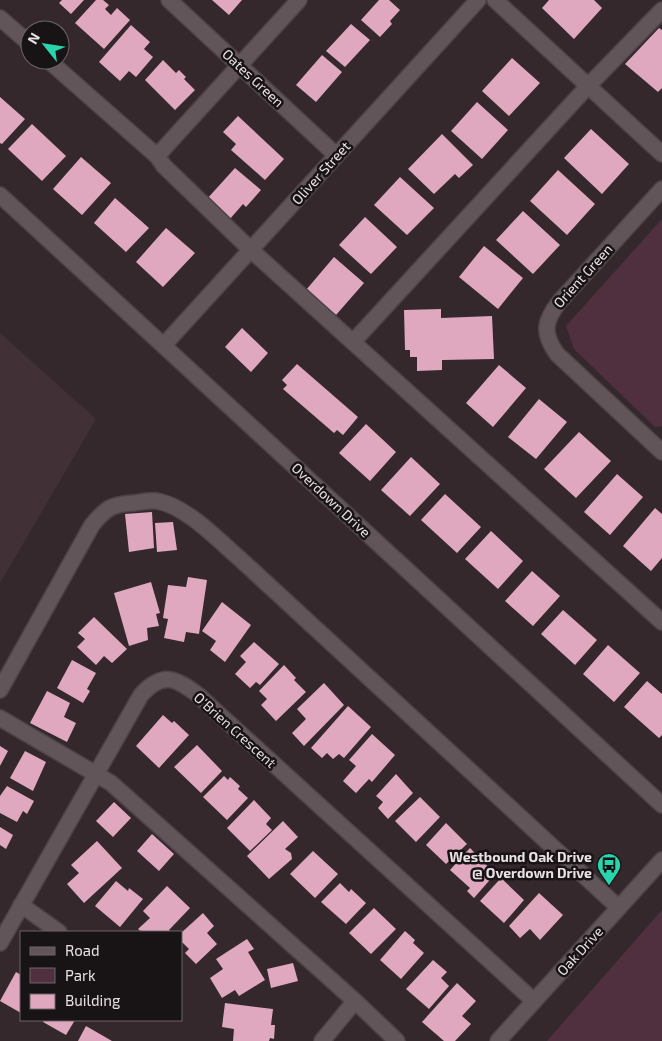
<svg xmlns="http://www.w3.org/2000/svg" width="662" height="1041" font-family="'Exo 2',sans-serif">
  <rect width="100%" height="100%" fill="#34282d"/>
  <path fill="#423037" d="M0 333 96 419 0 583Z"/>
  <path fill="#50303e" d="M662 219V426L655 427 574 349 566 326Z
    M662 910V1041H547Z"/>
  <path fill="#e0a8bf" d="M62 0H84L71 14 59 3Z
    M96 0H103L109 5 105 9 111 15 117 8 130 20 104 49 75 23Z
    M212 0H242L229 15Z
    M379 0H389L400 10 390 21 392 24 380 37 361 20Z
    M549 0H594L602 8 574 39 542 8Z
    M351 24 370 40 345 67 326 51Z
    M131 25 150 42 144 49 153 57 136 77 129 71 120 81 99 62Z
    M659 28 662 30V88L658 92 625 64Z
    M322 55 342 72 316 102 296 85Z
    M512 58 540 83 509 116 482 91Z
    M163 60 176 73 179 70 186 77 184 79 195 90 175 110 145 80Z
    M0 97 25 119 2 144 0 143Z
    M477 102 508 130 482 159 451 131Z
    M238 116 284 159 265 180 231 150 236 144 223 132Z
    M32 124 66 156 42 181 8 149Z
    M591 129 629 164 602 194 564 158Z
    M442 134 473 165 459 178 455 174 434 194 408 169Z
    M81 157 111 183 82 215 53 189Z
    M235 168 261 190 246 207 243 204 229 220 206 200Z
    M558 170 595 204 567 235 530 201Z
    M400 177 434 208 407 235 374 205Z
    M115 198 149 228 126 252 94 223Z
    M523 211 560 245 533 274 496 240Z
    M365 217 397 247 371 274 339 245Z
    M166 228 195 253 163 287 136 262Z
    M484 246 523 278 498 309 459 277Z
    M334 257 364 283 336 315 306 290Z
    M441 309V318L492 316 494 359 442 360V370L417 371V357H410V350H405L404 310Z
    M242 328 268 353 251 372 225 347Z
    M297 364 358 417 343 435 337 430 334 433 283 389 287 385 282 380Z
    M499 365 526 388 493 427 466 403Z
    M539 399 567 422 536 459 508 437Z
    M366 424 396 452 370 481 339 453Z
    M579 432 611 461 576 498 544 469Z
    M411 457 440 484 410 516 381 490Z
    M617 474 643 497 610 535 584 512Z
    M445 494 481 527 457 553 421 520Z
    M655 508 662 514V558L651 571 623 546Z
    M152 512 154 548 129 552 125 514Z
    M173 522 177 550 157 552 155 523Z
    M491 531 523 561 498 589 465 559Z
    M532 571 560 596 533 626 505 601Z
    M188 577 207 580 199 634 186 632 184 642 164 638 168 619 163 618 168 585 186 587Z
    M151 582 160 613 156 614 159 626 147 628 148 640 129 646 114 593Z
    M222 602 251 625 225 662 210 650 216 641 202 631Z
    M563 610 597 640 575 665 541 634Z
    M94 617 127 649 112 663 104 656 96 665 77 647 85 639 78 633Z
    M254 642 279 664 260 685 256 682 250 688 235 674 246 662 240 656Z
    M608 645 640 673 614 702 583 674Z
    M72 660 96 673 87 689 90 691 83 703 57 688Z
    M284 665 296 678 294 680 306 692 276 721 261 705 267 699 259 691Z
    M647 681 662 694V735L659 738 624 707Z
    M324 683 344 705 304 746 292 733 306 719 297 709Z
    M47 691 70 703 64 717 76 723 67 742 30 723Z
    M348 706 371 727 344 758 339 754 333 759 327 753 322 758 311 748Z
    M163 715 172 723 174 721 189 735 159 768 136 746Z
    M372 734 395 755 372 782 369 779 356 793 343 781 356 766 349 760Z
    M197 745 222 771 201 793 174 767Z
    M0 746 8 751 0 766Z
    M25 751 46 762 33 791 10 778Z
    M396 774 413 793 388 819 378 808 383 802 376 796Z
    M224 776 228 780 230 777 240 786 238 789 248 798 227 820 203 797Z
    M7 786 34 801 27 814 23 811 17 822 0 813V796Z
    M420 797 440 817 416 842 395 821Z
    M254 800 271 818 266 824 272 830 250 851 227 828Z
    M114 802 131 818 113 837 96 821Z
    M283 821 298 837 285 849 291 853 292 859 269 879 247 856Z
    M446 823 467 844 446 864 426 845Z
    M0 827 13 835 6 849 0 845Z
    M152 834 174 854 159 871 137 851Z
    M97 841 122 868 84 903 67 884 79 873 71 865Z
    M470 848 495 874 474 898 467 891 470 888 450 870Z
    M313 851 338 874 315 898 290 874Z
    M501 878 524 900 504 923 480 901Z
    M116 881 128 891 129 888 143 899 120 927 95 906Z
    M340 883 349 892 351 889 366 903 346 924 321 902Z
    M167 886 190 908 169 930 171 932H142L138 929 150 918 143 911Z
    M539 893 563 915 540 940 530 929 520 938 509 926Z
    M374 908 396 929 371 954 349 933Z
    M203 913 214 926 207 933 217 944 196 964 185 953 189 949 181 941V933Z
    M405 931 415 940 413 943 424 953 401 979 380 960Z
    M247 939 254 949 248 952 265 980 239 996 235 990 222 998 210 978 223 969 216 959Z
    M433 960 447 972 441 978 449 986 429 1009 406 989Z
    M293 963 298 981 271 988 267 969Z
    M16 972 21 975V1013L0 1001Z
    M457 983 476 1001 462 1016 471 1024 455 1041H444L422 1022Z
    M225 1003 273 1009 271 1025H275L274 1039 270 1038 269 1041H233L234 1029 222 1027Z
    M44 1020H75L66 1035 43 1022Z
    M86 1026 112 1041H78Z"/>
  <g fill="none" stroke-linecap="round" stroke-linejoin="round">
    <g stroke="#4d4347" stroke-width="18">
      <path id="minor" d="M169 0 336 155
        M495 0 662 154
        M0 18 30 44
        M48 60 157 156 164 166 251 250 662 622
        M157 156 299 0
        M662 189 560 301C544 321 542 333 557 354L662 452
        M0 195 662 805
        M353 342 588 86 662 10
        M164 345 478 0
        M0 690 92 525C106 508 112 504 134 503 142 502 150 500 157 501 186 506 217 539 239 558L619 908
        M0 718 111 783 355 1001 397 1041
        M21 905 59 932
        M0 943 141 695C162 672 175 677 198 695L534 1001
        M322 1041 355 1001
        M498 1041 662 860"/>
    </g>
    <use href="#minor" stroke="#62555a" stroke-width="15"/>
  </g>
  <defs>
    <g id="bus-pin" transform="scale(1.25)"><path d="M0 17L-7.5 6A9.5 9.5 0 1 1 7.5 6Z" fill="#29d5ac" stroke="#181315"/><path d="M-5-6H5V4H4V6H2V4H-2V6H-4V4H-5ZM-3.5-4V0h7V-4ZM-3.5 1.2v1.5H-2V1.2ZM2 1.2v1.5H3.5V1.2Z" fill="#111"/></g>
  </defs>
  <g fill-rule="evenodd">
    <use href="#bus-pin" x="609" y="865"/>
  </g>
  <g text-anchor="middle" stroke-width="5" stroke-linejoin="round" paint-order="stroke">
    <g font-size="14" fill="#e9e1e4" stroke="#181315">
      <text transform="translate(253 78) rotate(43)" y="5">Oates Green</text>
      <text transform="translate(321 173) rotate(-48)" y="5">Oliver Street</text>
      <text transform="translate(583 276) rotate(-48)" y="5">Orient Green</text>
      <text transform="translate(331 500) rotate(43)" y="5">Overdown Drive</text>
      <text transform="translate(235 730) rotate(42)" y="5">O'Brien Crescent</text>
      <text transform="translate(580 951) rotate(-48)" y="5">Oak Drive</text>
    </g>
    <g font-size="14" font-weight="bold" fill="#e9e1e4" stroke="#181315" text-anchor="end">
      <text x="592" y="862">Westbound Oak Drive<tspan x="592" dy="16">@ Overdown Drive</tspan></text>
    </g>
  </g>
  <rect x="20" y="931" width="162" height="90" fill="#181315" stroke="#6c6568"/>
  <rect x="30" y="947" width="25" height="8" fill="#62555a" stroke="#6c6568"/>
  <text x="65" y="956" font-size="15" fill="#e9e1e4">Road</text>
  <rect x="30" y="968" width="25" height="15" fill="#50303e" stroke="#6c6568"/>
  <text x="65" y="981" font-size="15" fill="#e9e1e4">Park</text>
  <rect x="30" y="994" width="25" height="15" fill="#e0a8bf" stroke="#6c6568"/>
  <text x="65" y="1006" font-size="15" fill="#e9e1e4">Building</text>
  <g transform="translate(45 45) rotate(300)"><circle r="24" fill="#181315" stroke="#6c6568"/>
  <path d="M0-4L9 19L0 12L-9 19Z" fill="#29d5ac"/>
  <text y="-8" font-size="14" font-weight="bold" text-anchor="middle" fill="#e9e1e4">N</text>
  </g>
</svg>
